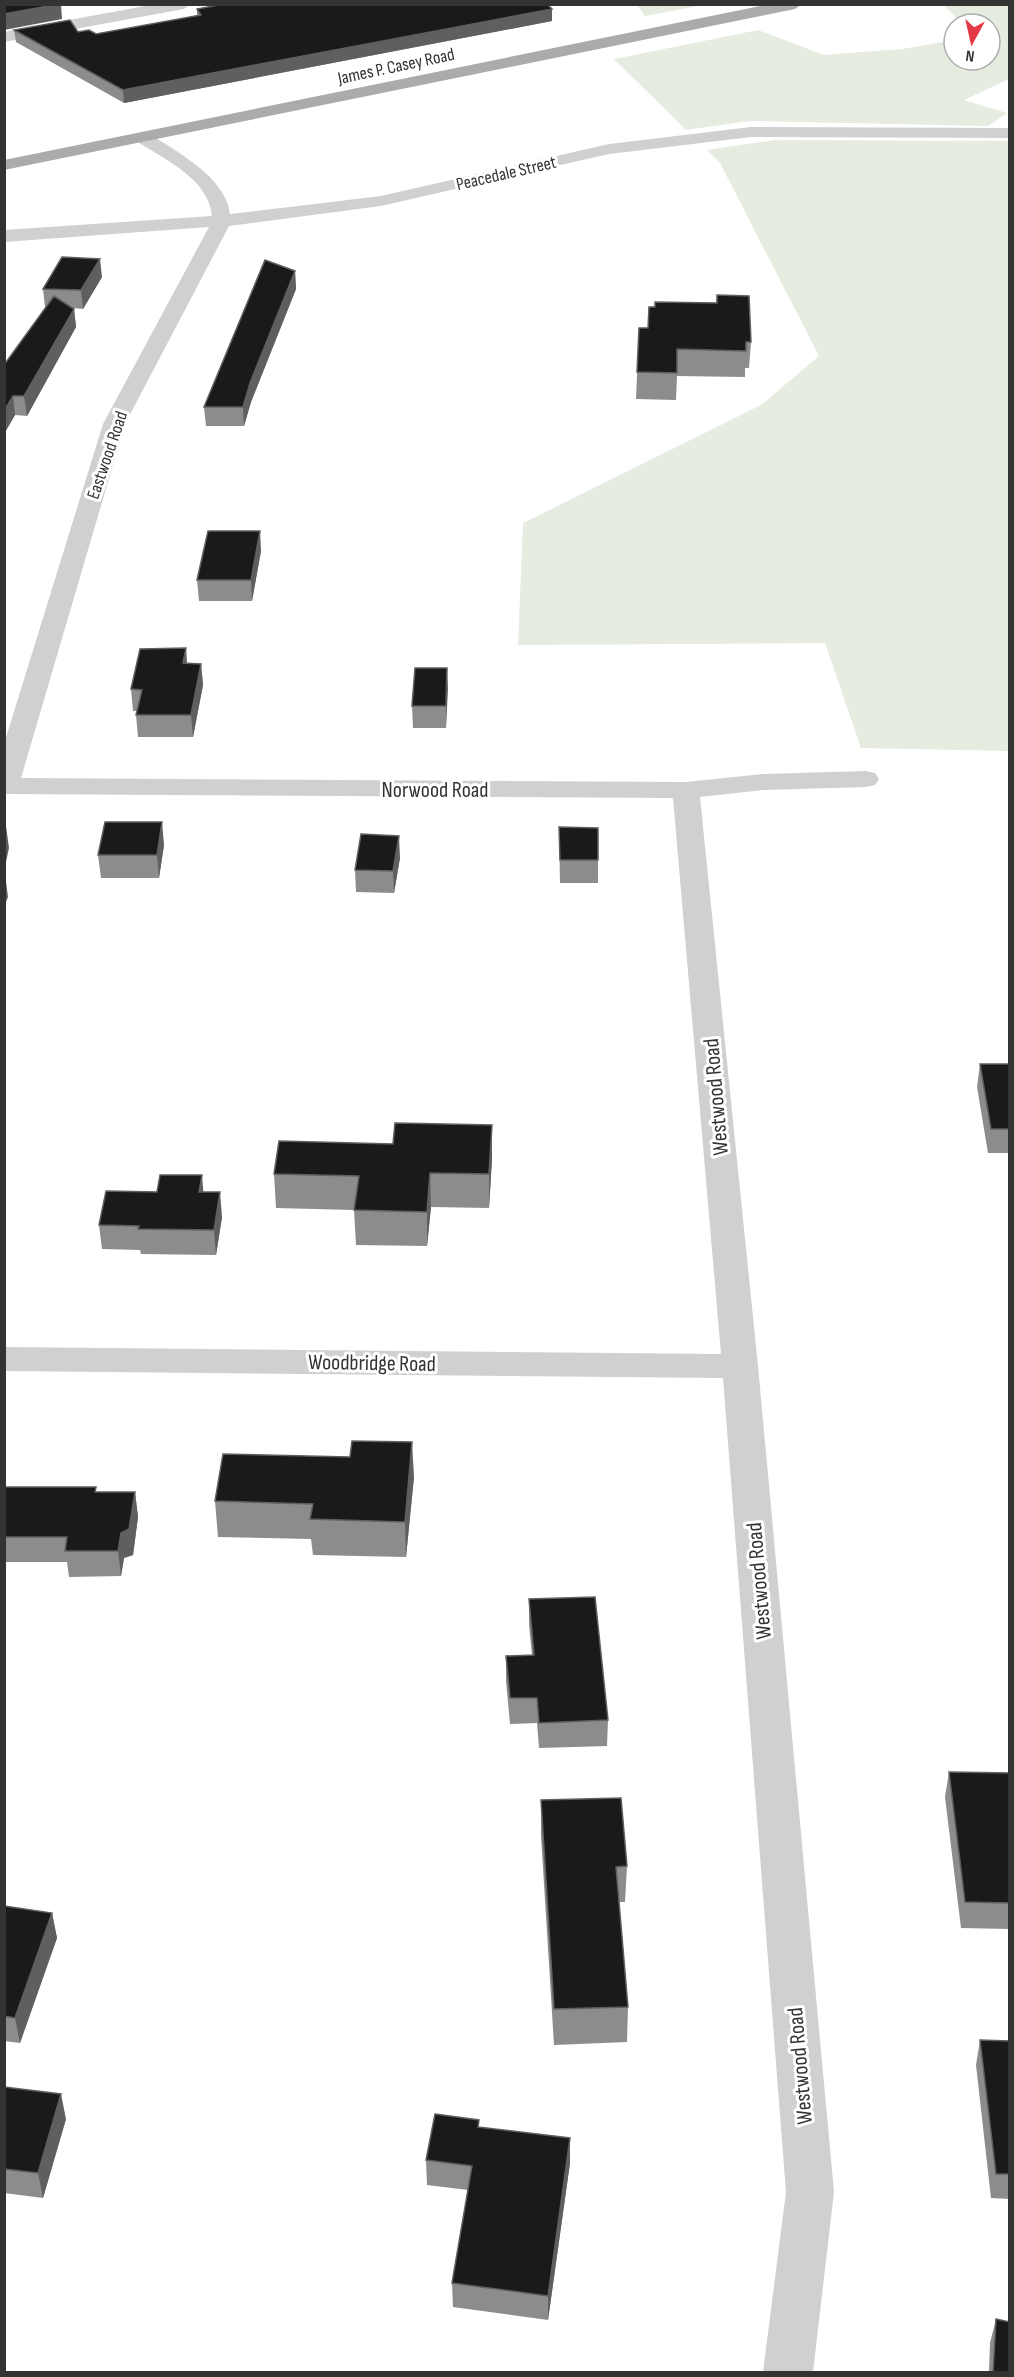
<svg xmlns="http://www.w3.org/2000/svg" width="1014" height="2377" font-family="'Sofia Sans Condensed',sans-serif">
  <rect width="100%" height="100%" fill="#fff"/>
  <path fill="#e6ecdf" d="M637 5H704L645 16Z
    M944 5H1009V79L964 100 1007 113 988 126 749 121 686 130 614 59 758 30 824 55 902 49 954 40V60H990V24H962Z
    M775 140 1009 141V751L861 748 825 643 518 645 523 523 761 405 819 356 720 163 707 150Z"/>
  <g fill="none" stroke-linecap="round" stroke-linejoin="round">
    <path fill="#d0d0d0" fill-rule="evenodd" d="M156 4H191L184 9 4 42V32Z
      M751 127 1010 128V138L751 137 609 154 381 206 229 226 125 424 21 778 686 782 763 774 866 771 875 773 879 779 875 785 866 787 763 790 700 797 758 1366 834 2192 813 2372H763L786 2192 723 1378 4 1371V1347L721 1354 673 798 4 794V744L103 424 209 227 4 242V230L212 216C209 179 164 159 136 141L133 137 136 133H148C177 152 226 177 230 214L381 196 609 144Z"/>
    <path fill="#ababab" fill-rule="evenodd" d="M770 4H802L795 9 4 170V160Z"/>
  </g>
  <path fill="#8c8c8c" d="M197 9 552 21 124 103 16 42 14 30 78 32 96 34 197 16Z
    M295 271 296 289 251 402 244 426H206L204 407Z
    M102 277 83 309 73 308 74 309 76 327 27 416 15 415 4 434V365L46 307H45L43 289Z
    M717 295 751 342 749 368H745V377L677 376 676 400 636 399 639 328H648L716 303Z
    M261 551 252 601H199L197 580Z
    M186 648 187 663 201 664 203 685 193 737H138L136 715 137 711H133L131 689Z
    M447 668 446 728H413L412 706Z
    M559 827 598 860V883H560Z
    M164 845 159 878H101L98 855Z
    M400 858 394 893 356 892 355 870Z
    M980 1064H1010V1153H988L977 1087Z
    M492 1125V1159L489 1208 431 1207 427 1246 356 1245 354 1210 276 1208 274 1174 393 1144Z
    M204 1192 222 1217 216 1255 141 1254 140 1250 102 1249 99 1225Z
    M414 1477 406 1557 313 1555 311 1539 218 1537 215 1501Z
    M4 1487 97 1492H135L138 1517 133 1555 124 1558 121 1576 69 1577 67 1562H4Z
    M529 1599 608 1720 607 1746 539 1748 537 1723 510 1724 506 1681V1656L532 1655 529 1625Z
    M949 1772 1010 1773V1929L961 1928 945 1797Z
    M541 1800 627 1866 625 1902H619L628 2007 627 2042 554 2045 541 1836Z
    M4 1906 52 1913 57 1938 20 2043 4 2041Z
    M980 2040 1010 2041V2199L991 2198 976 2065Z
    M4 2087 66 2119 43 2198 4 2193Z
    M479 2127 570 2138V2163L548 2320 453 2307 452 2283 468 2190 427 2185 426 2160Z
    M996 2319 1010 2373H989L990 2343Z"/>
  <path fill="#5f5f5f" d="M61 4 62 19 4 30V14Z
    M552 9V21L124 103 123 90Z
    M100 259 102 277 83 309 81 290Z
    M295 271 296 289 251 402 244 426 243 407 250 383Z
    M74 309 76 327 27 416 24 396Z
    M13 396 15 415 4 434V411Z
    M260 531 261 551 252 601 251 580Z
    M186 648 187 670 183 663Z
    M201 664 203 685 193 737 191 715Z
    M447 668 448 689 446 728V706Z
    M162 822 164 845 159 878 157 855Z
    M6 826 9 848 4 871V832Z
    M399 836 400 858 394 893 393 871Z
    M5 874 8 897 4 907V875Z
    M492 1125V1159L489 1208V1174Z
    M430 1173 431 1207 427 1246V1212Z
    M202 1175 204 1200 199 1192Z
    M220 1192 222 1217 216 1255 214 1230Z
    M412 1442 414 1477 406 1557 405 1522Z
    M135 1492 138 1517 133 1555 124 1558 121 1576 118 1551 121 1533Z
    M52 1913 57 1938 20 2043 15 2018Z
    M61 2094 66 2119 43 2198 38 2173Z
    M570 2138V2163L548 2320V2296Z"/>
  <path fill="#1a1a1a" stroke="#5f5f5f" stroke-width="1.5" d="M4 4H59L4 14Z
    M224 4H547L552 9 123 90 14 30 70 20 78 32 89 30 96 34 201 15 197 9Z
    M62 257 100 259 81 290 43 289Z
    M265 260 295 271 250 383 243 407H204Z
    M717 295 749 296 751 342H746V351L677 349V373L637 372 639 328H648L649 307H655V302L717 303Z
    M54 296 74 309 24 396H13L4 411V365Z
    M208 531H260L251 580H197Z
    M186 648 183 663 201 664 191 715H136L142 690 131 689 140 649Z
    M415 668H447L446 706H412Z
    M105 822H162L157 855H98Z
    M559 827 598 828V860H560Z
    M361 834 399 836 393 871 355 870Z
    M980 1064H1010V1129H991Z
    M395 1123 492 1125 489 1174 430 1173 427 1212 354 1210 359 1176 274 1174 279 1141 393 1144Z
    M160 1175H202L199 1192H220L214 1230 138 1229 139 1226 99 1225 106 1191 157 1192Z
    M352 1441 412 1442 405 1522 310 1519 313 1504 215 1501 223 1454 350 1457Z
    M4 1487H96L95 1492H135L129 1529 121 1533 118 1551H65L67 1537H4Z
    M595 1597 608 1720 539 1723 537 1698H510L506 1656 534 1655 529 1599Z
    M949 1772 1010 1773V1903L965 1902Z
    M621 1798 627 1866 616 1867 628 2007 554 2009 541 1800Z
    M4 1906 52 1913 15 2018 4 2016Z
    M980 2040 1010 2041V2174H996Z
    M4 2087 61 2094 38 2173 4 2169Z
    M435 2114 479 2120 478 2127 570 2138 548 2296 452 2283 472 2166 426 2160Z
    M996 2319 1010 2322V2373H993Z"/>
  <g text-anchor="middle" stroke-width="6" stroke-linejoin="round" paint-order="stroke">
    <g font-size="18" fill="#333" stroke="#fff">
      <text transform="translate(396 66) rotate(-12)" y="6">James P. Casey Road</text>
      <text transform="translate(506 173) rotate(-13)" y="6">Peacedale Street</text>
      <text transform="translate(107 455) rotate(-71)" y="6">Eastwood Road</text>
    </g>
    <g font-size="22" fill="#333" stroke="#fff">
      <text x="435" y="797">Norwood Road</text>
      <text transform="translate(715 1097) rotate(-95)" y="8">Westwood Road</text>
      <text transform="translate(372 1362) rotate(1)" y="8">Woodbridge Road</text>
      <text transform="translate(758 1581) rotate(-95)" y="8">Westwood Road</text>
      <text transform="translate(799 2066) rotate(-95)" y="8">Westwood Road</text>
    </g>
  </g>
  <rect width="1014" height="2377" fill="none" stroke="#333333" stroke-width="12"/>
  <g transform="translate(972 42) rotate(188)"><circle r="28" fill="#ffffff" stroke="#adadad" stroke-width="1.5"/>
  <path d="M0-4.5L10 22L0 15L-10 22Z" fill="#e63946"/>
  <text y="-9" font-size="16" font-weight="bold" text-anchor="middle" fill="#333333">N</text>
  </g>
</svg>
